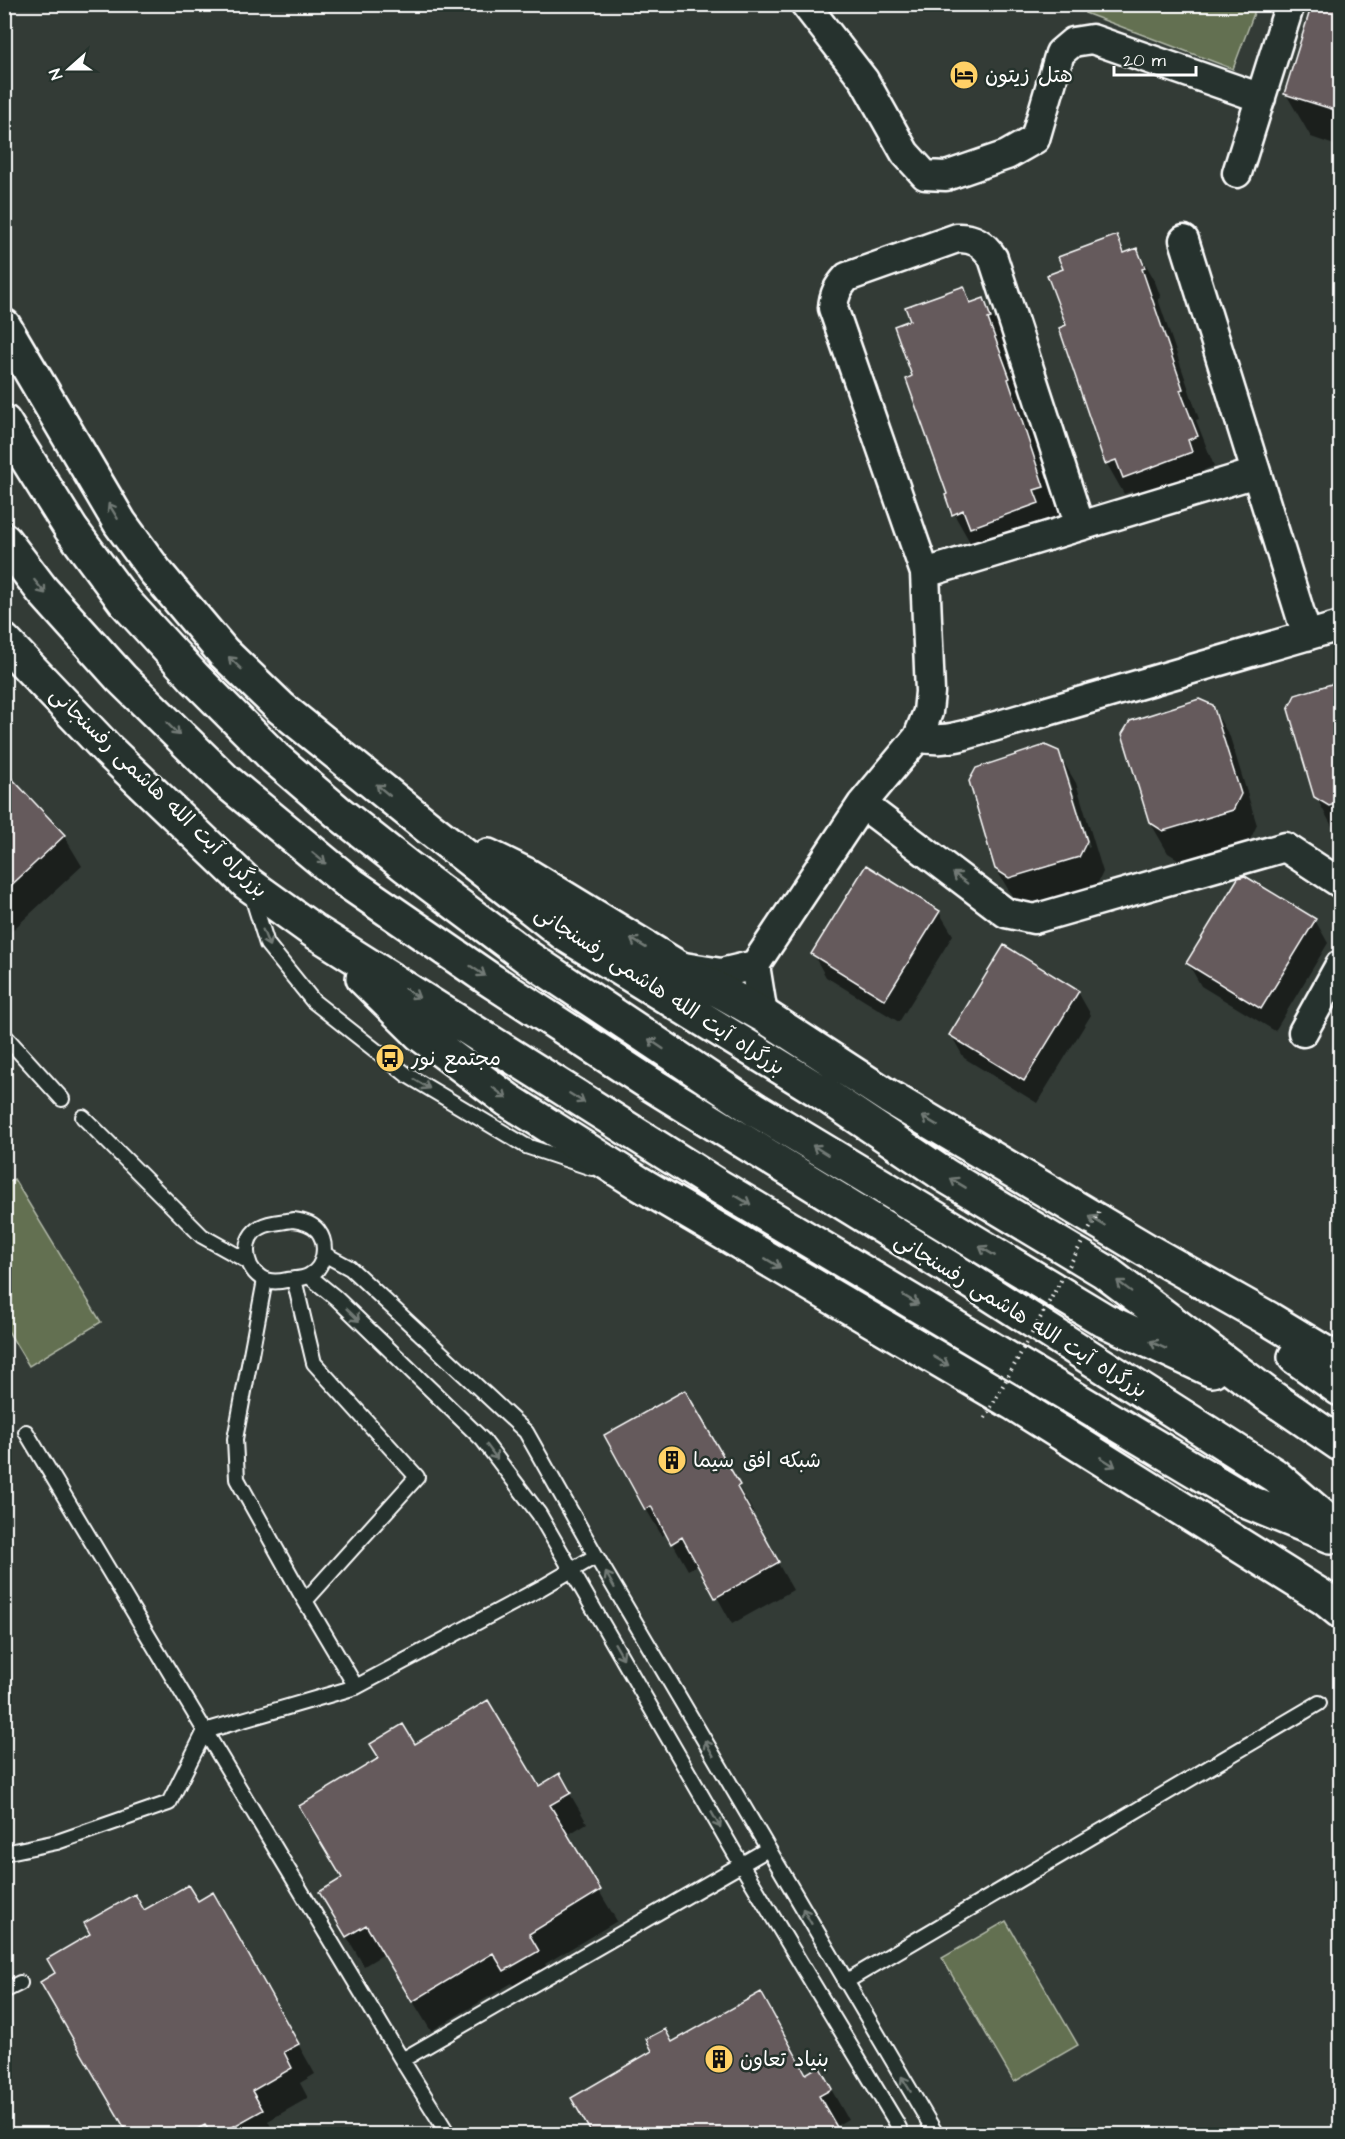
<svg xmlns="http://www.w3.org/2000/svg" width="1345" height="2139" font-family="'Architects Daughter','Playpen Sans Arabic',sans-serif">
  <rect width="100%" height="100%" fill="#333b36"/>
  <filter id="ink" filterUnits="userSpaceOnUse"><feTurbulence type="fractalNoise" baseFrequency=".0167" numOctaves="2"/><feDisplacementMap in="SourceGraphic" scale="12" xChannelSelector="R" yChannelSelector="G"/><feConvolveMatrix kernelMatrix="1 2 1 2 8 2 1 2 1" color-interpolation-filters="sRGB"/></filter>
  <g filter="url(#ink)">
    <path fill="#637051" stroke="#b1b8a8" stroke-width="1.5" d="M1088 5V4L1257 5 1233 69 1085 13Z
      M14 1179 101 1322 29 1366 5 1326V1184Z
      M1006 1921 1078 2045 1014 2082 942 1958Z"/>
    <path fill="#0007" fill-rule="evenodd" d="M1340 4V147L1311 137 1286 94Z
      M1116 237 1126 254 1137 249 1154 279 1161 298 1158 299 1199 419 1196 420 1214 466 1204 470 1209 482 1141 507 1132 491 1124 494 1107 464 1061 329 1068 326 1065 270Z
      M963 288 973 304 983 300 1001 330 1007 348 1004 349 1026 408 1024 409 1060 517 1050 520 989 558 979 541 971 544 954 514 907 379 914 377 912 321Z
      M1340 682V832L1333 828 1316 797Z
      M1212 706 1230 737 1257 825 1250 840 1181 861 1168 853 1150 822Z
      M1058 753 1076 783 1103 872 1096 887 1027 907 1014 899 996 869ZM1066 777H1069L1090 847 1088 848Z
      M4 772 64 836 82 866 4 938Z
      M939 912 953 935 899 1022 826 977 813 954Z
      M1315 920 1328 943 1275 1031 1201 986 1188 963Z
      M1078 992 1091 1015 1037 1103 964 1058 951 1035Z
      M1340 1018V1043L1333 1030Z
      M1340 1044V1060L1336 1052Z
      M684 1393 754 1513 751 1515 793 1590 732 1624 699 1564 688 1570 667 1533 662 1536 646 1509Z
      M415 1746 539 1788 559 1775 587 1823 566 1836 617 1921 545 1964 555 1981 522 2000 512 1983 431 2031 384 1954 364 1966 338 1922 343 1879Z
      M213 1894 315 2074 300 2083 308 2098 268 2121 275 2134H130L42 1982 144 1912 197 1904Z
      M672 2044 806 2075 819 2068 848 2119 836 2126 840 2134H593L573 2098Z"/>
    <path fill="#655a5c" stroke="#fff" stroke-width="1.5" d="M1312 4H1341V112L1284 94Z
      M1117 235 1124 253 1137 248 1145 268 1142 269 1183 389 1180 390 1198 436 1188 440 1192 452 1123 478 1116 460 1105 464 1059 328 1066 325 1047 275 1063 269 1058 257Z
      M964 286 970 303 984 298 991 318 988 319 1010 378 1008 379 1044 487 1034 490 1039 503 970 528 963 510 952 515 945 495 947 494 906 379 912 376 894 326 910 320 905 307Z
      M1341 681V802L1329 806 1314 797 1288 709 1295 695Z
      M1199 699 1213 705 1241 794 1233 810 1163 831 1149 822 1122 734 1130 721Z
      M1045 745 1059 751 1087 841 1079 857 1009 878 995 869 969 781 976 768Z
      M4 770 65 835 4 892Z
      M866 865 940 911 885 1000 811 954Z
      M1245 876 1316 919 1261 1009 1186 963 1238 878Z
      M1004 945 1079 991 1024 1081 949 1035Z
      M685 1390 740 1485 737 1487 779 1562 715 1598 682 1537 671 1544 651 1506 645 1510 604 1435Z
      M488 1700 539 1786 560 1773 571 1793 550 1805 601 1890 529 1934 539 1951 504 1971 493 1953 412 2002 366 1925 346 1937 319 1892 342 1878 299 1806 379 1758 370 1744 403 1724 415 1744Z
      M188 1885 198 1901 213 1892 299 2044 284 2052 292 2068 252 2091 263 2110 220 2134H211L205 2125 188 2134H128L40 1982 55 1973 47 1959 90 1934 84 1923 135 1894 144 1910Z
      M761 1992 806 2074 819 2066 832 2089 819 2096 841 2134H592L571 2098 652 2051 646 2039 665 2029 672 2042Z"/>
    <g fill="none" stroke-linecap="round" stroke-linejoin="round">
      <g stroke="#fff" stroke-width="18">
        <path id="service" d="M251 893 267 944 313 1001 407 1075 526 1146 592 1168
          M4 1035 62 1099
          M83 1117 202 1236 247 1261
          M293 1220C302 1221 312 1223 318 1231 328 1244 325 1267 310 1275 304 1279 294 1279 287 1280 278 1282 268 1283 260 1277 244 1266 241 1237 261 1227 269 1222 283 1222 293 1220Z
          M324 1254 350 1268 526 1432 596 1556 936 2134
          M309 1276 336 1298 483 1440 539 1514 741 1864 896 2122 902 2134
          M294 1279 314 1363 417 1477 305 1601
          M265 1280 235 1439 237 1479 301 1594 356 1687
          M26 1432 402 2060 768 1849
          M4 1853 57 1842 169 1803 205 1731 356 1687 541 1588 596 1556
          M845 1982 1319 1703
          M4 1991 20 1983
          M402 2060 448 2134"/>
      </g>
      <g stroke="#fff" stroke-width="33">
        <path id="minor" d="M805 4 864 80 905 153 925 175 946 176 1007 155 1035 139 1060 53 1073 42 1092 39 1261 98
          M1237 173 1290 4
          M1184 240 1307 636
          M925 573 1256 473
          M918 737C935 741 949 739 965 735L1340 626
          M862 804 1006 913 1034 919 1285 847 1340 883
          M684 967 721 973 755 965
          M763 1015 755 965 862 804 918 737 928 712 930 692 925 573 833 308C834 294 838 287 847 277L957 238C974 237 984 244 993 258L1080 526
          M1303 1032 1340 965"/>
      </g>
      <g stroke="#fff" stroke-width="38">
        <path id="trunk" d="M4 326 120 523 155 571 223 652 281 708 428 827 566 935 818 1090 946 1176 1104 1271 1268 1395 1340 1444
          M4 422 71 529 125 602 195 678 275 758 339 813 406 866 527 957 756 1110 1104 1320 1212 1370
          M4 540 42 590 121 678 226 781 348 882 489 979 649 1083 961 1275 1274 1475 1340 1532
          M4 641 108 750 247 883 314 931 718 1186 1250 1503 1331 1536
          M488 856 525 874 674 965 763 1015 889 1097 1148 1251 1269 1319 1340 1362
          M363 978 420 1034 508 1100 639 1183 1013 1403 1324 1598 1340 1611
          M1295 1357 1340 1389"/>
      </g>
      <use href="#service" stroke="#26332d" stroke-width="14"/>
      <use href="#minor" stroke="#26332d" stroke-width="28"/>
      <use href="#trunk" stroke="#26332d" stroke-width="33"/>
      <path stroke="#fff" stroke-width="4" stroke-dasharray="1.5 4.5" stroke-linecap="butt" d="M985 1418 1101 1208"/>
    </g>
    <defs><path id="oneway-shaft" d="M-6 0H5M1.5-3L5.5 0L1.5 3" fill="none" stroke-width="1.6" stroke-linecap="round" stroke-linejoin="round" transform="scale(1.5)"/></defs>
    <g stroke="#727a76">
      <use href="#oneway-shaft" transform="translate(113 511) rotate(-121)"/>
      <use href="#oneway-shaft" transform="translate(40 587) rotate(51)"/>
      <use href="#oneway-shaft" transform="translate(235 663) rotate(-136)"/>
      <use href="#oneway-shaft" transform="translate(173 729) rotate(45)"/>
      <use href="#oneway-shaft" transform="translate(383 790) rotate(-140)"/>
      <use href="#oneway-shaft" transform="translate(319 858) rotate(40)"/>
      <use href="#oneway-shaft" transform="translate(960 878) rotate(-143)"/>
      <use href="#oneway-shaft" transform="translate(266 938) rotate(68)"/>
      <use href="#oneway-shaft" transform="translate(638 943) rotate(-149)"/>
      <use href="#oneway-shaft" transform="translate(478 971) rotate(34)"/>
      <use href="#oneway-shaft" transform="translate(412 993) rotate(32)"/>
      <use href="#oneway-shaft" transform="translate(656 1044) rotate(-146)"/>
      <use href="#oneway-shaft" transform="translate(422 1084) rotate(31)"/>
      <use href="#oneway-shaft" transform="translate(500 1093) rotate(37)"/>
      <use href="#oneway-shaft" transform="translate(577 1098) rotate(32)"/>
      <use href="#oneway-shaft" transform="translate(930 1121) rotate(-149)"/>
      <use href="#oneway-shaft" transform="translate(820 1150) rotate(-148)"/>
      <use href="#oneway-shaft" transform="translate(958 1183) rotate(-149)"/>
      <use href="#oneway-shaft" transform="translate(743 1200) rotate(31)"/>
      <use href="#oneway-shaft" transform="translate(1097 1221) rotate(-149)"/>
      <use href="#oneway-shaft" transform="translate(987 1251) rotate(-149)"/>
      <use href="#oneway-shaft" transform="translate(773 1263) rotate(31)"/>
      <use href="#oneway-shaft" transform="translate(1124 1286) rotate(-143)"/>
      <use href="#oneway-shaft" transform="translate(911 1300) rotate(31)"/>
      <use href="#oneway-shaft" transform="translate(353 1315) rotate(44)"/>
      <use href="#oneway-shaft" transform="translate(1158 1345) rotate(-155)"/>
      <use href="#oneway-shaft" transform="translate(941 1361) rotate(30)"/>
      <use href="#oneway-shaft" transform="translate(492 1452) rotate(53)"/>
      <use href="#oneway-shaft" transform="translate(1108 1462) rotate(32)"/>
      <use href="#oneway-shaft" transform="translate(610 1580) rotate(-120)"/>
      <use href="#oneway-shaft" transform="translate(619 1651) rotate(60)"/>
      <use href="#oneway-shaft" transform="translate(709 1748) rotate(-120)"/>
      <use href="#oneway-shaft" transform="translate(716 1820) rotate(60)"/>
      <use href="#oneway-shaft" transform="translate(807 1916) rotate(-120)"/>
      <use href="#oneway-shaft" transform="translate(906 2084) rotate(-121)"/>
    </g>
  </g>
  <defs>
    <g id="hotel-disc" transform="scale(1.5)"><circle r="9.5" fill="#ffd166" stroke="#26332d"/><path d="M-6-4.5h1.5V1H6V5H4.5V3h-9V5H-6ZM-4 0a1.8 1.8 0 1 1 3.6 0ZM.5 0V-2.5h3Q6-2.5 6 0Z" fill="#111"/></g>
    <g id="bus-disc" transform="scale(1.5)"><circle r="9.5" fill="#ffd166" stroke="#26332d"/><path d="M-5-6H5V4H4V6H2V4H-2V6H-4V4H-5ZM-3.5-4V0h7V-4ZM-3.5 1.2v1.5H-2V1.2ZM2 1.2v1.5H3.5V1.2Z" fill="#111"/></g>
    <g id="building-disc" transform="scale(1.5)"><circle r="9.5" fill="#ffd166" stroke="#26332d"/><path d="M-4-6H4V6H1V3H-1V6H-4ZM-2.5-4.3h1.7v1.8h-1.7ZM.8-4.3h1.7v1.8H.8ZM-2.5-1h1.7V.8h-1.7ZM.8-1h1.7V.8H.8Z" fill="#111"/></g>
  </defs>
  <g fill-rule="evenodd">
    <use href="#hotel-disc" x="964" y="75"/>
    <use href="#bus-disc" x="390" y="1058"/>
    <use href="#building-disc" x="672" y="1460"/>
    <use href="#building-disc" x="719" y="2059"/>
  </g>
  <g text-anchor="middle" stroke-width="5" stroke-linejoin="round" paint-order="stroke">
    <g font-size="21" fill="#fff" stroke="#26332d" text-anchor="start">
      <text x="985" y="82">هتل زیتون</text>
      <text x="411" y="1065">مجتمع نور</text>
      <text x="693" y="1467">شبکه افق سیما</text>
      <text x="740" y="2066">بنیاد تعاون</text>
    </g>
    <g font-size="21" fill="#fff" stroke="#26332d">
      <text transform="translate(159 792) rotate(44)" y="7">بزرگراه آیت الله هاشمی رفسنجانی</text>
      <text transform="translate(660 990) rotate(33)" y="7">بزرگراه آیت الله هاشمی رفسنجانی</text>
      <text transform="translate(1021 1315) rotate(32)" y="7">بزرگراه آیت الله هاشمی رفسنجانی</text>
    </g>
  </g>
  <rect width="1345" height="2139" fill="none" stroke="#26332d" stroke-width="24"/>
  <rect x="12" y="12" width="1321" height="2115" fill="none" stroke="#fff" stroke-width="2" filter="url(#ink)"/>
  <g transform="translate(69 69) rotate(249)" stroke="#26332d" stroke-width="4.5" paint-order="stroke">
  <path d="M0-4.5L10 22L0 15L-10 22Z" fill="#ffffff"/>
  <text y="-9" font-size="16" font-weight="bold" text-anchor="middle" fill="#ffffff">N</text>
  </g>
  <path d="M1114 66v9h82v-9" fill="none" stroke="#ffffff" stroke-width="3"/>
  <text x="1123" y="66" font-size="18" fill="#ffffff" stroke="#26332d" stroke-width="4.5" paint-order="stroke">20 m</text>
</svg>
